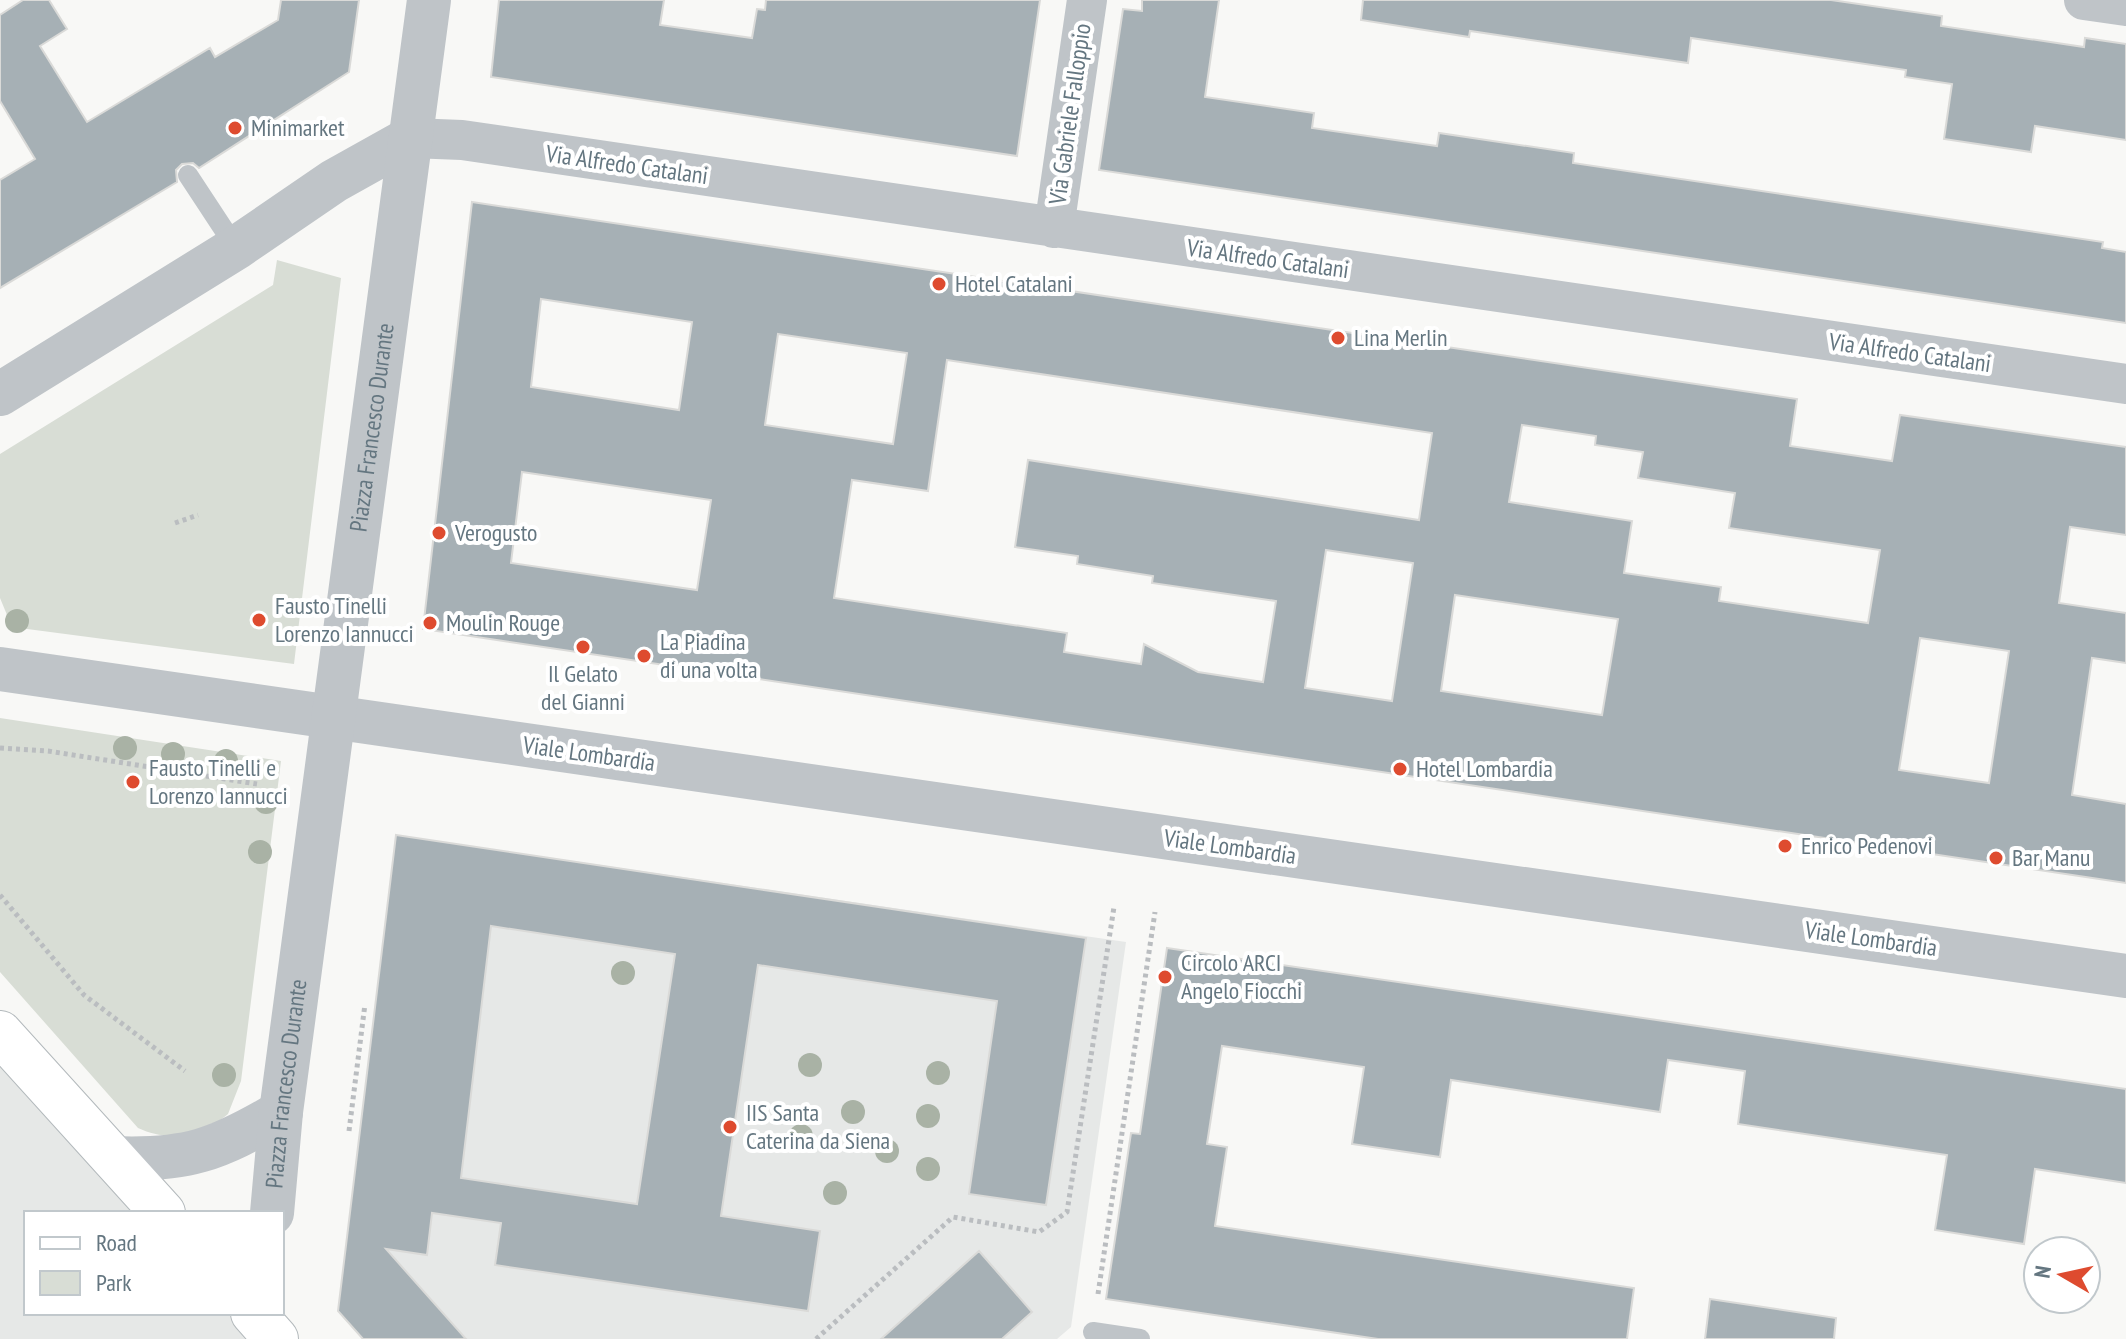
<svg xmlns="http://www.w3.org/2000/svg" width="2126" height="1339" font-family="'PT Sans Narrow',sans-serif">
  <rect width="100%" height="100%" fill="#f8f8f6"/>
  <path fill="#e6e8e7" d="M396 835 1126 942 1071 1327 1057 1339H363L338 1311Z
    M0 1038 156 1213H26V1313H247L256 1339H0Z"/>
  <path fill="#d8ddd5" d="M277 260 341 278 294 664 12 627 0 598V454L273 285Z
    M0 718 281 761 241 1081 228 1114 213 1126 212 1123C188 1138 164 1140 138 1128L0 972Z"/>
  <path fill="#a6b0b5" stroke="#dadad8" stroke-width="2" fill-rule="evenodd" d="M23 0H49L67 29 40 46 87 122 210 48 215 57 278 20 281 0H359L349 72 199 168 193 163 182 164 176 170 177 182 0 288V180L35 159 0 101V15Z
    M499 0H664L660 25 752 38 757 9 765 10 766 0H1040L1017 156 491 77Z
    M1142 0H1219L1205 97 1314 113 1312 128 1437 146 1439 133 1574 153 1573 163 2103 242 2102 248 2126 252V323L1099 170 1123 9 1142 11Z
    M1363 0H1831L1942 16 1941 26 2084 47 2085 38 2126 44V140L2035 126 2031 152 1944 139 1952 84 1905 77 1906 70 1691 38 1688 63 1470 31 1469 37 1361 20Z
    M472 202 1797 399 1790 446 1892 461 1900 415 2126 447V535L2070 527 2059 603 2126 613V663L2092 658 2072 795 2126 804V883L423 629ZM541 299 692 322 679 410 531 387ZM778 334 907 353 893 444 765 425ZM947 360 1432 433 1419 520 1028 460 1015 547 1078 556 1077 564 1153 576 1152 583 1276 601 1263 682 1198 672 1144 644 1141 664 1064 652 1067 633 834 598 852 480 928 491ZM1522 425 1596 436 1595 445 1643 452 1638 478 1735 493 1729 528 1880 550 1868 623 1719 601 1721 587 1624 573 1632 521 1509 502ZM522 472 711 500 697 590 511 563ZM1326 550 1413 563 1392 701 1305 688ZM1455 595 1618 619 1602 715 1441 691ZM1920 638 2009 651 1989 783 1899 770Z
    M396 835 1086 938 1046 1205 969 1194 997 1001 758 965 721 1216 820 1231 808 1311 495 1265 501 1223 432 1213 427 1255 386 1249 466 1339H363L338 1311ZM491 926 675 954 637 1204 461 1178Z
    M1167 948 2126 1089V1183L2035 1169 2024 1244 1935 1230 1947 1155 1738 1124 1745 1071 1668 1060 1660 1112 1451 1080 1440 1157 1352 1144 1364 1067 1222 1046 1207 1144 1227 1147 1215 1226 1634 1288 1627 1339H1378L1106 1299 1131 1133 1140 1134Z
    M979 1251 1032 1312 1002 1339H881Z
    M1710 1299 1836 1318 1834 1339H1705Z"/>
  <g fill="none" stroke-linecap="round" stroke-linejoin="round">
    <g stroke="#b3b9bc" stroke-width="46">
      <path id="primary" d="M0 1033 163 1213
        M253 1313 276 1339"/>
    </g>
    <path stroke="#babdc0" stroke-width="5" stroke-dasharray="4 4" stroke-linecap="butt" d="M175 523 198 515
      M0 748 48 751 257 784
      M0 895 84 995 185 1071
      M349 1131 365 1004
      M1098 1294 1155 912
      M816 1339 953 1217 1039 1232 1067 1212 1114 907"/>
    <path stroke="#bfc4c8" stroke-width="20" d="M188 175 236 248
      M1093 1332 1140 1339"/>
    <path stroke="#bfc4c8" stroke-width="40" d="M2084 0 2126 6
      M411 138 462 140 2126 384
      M1054 228 1087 0"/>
    <g stroke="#bfc4c8" stroke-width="44">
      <path d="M0 394 236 248 334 181 411 138"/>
      <path d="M0 669 2126 976"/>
      <path d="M113 1158C187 1161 217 1150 281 1112"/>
      <path id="s1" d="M272 1213 281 1112 429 0"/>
    </g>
    <use href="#primary" stroke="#fff" stroke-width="44"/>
  </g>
  <g fill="#a9b2a5">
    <circle cx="17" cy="621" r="12"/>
    <circle cx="125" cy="748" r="12"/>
    <circle cx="173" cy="754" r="12"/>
    <circle cx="226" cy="761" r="12"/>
    <circle cx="266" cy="802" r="12"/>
    <circle cx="260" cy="852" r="12"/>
    <circle cx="623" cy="973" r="12"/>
    <circle cx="810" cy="1065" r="12"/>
    <circle cx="938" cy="1073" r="12"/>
    <circle cx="224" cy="1075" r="12"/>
    <circle cx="853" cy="1112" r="12"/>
    <circle cx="928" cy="1116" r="12"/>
    <circle cx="801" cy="1136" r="12"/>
    <circle cx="887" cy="1151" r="12"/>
    <circle cx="928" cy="1169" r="12"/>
    <circle cx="835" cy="1193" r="12"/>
  </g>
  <g fill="#de4b2f" stroke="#fff" stroke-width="3">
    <circle cx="235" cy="128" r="8"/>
    <circle cx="939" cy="284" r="8"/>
    <circle cx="1338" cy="338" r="8"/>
    <circle cx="439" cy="533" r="8"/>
    <circle cx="259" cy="620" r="8"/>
    <circle cx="430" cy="623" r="8"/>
    <circle cx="583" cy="647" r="8"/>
    <circle cx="644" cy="656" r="8"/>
    <circle cx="1400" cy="769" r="8"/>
    <circle cx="133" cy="782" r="8"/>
    <circle cx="1785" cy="846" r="8"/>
    <circle cx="1996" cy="858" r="8"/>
    <circle cx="1165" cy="977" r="8"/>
    <circle cx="730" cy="1127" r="8"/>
  </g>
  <g text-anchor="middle" stroke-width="8" stroke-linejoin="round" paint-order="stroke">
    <g font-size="24" fill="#647680" stroke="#fff">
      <text transform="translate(1070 114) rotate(-82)" y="8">Via Gabriele Falloppio</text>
      <text transform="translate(627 165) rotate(8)" y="8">Via Alfredo Catalani</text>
      <text transform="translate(1268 259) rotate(8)" y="8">Via Alfredo Catalani</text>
      <text transform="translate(1910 353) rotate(8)" y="8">Via Alfredo Catalani</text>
      <text dy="8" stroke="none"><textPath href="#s1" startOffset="792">Piazza Francesco Durante</textPath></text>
      <text transform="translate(589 754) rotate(8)" y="8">Viale Lombardia</text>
      <text transform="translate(1230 847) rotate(8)" y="8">Viale Lombardia</text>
      <text transform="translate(1871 939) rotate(8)" y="8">Viale Lombardia</text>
      <text dy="8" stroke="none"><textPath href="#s1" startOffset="130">Piazza Francesco Durante</textPath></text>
    </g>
    <g font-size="24" fill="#647680" stroke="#fff" text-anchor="start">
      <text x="251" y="136">Minimarket</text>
      <text x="955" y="292">Hotel Catalani</text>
      <text x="1354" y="346">Lina Merlin</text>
      <text x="455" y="541">Verogusto</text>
      <text x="275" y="614">Fausto Tinelli<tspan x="275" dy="28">Lorenzo Iannucci</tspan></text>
      <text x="446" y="631">Moulin Rouge</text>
      <text x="660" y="650">La Piadina<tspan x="660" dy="28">di una volta</tspan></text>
      <text x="583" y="682" text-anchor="middle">Il Gelato<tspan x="583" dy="28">del Gianni</tspan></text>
      <text x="149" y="776">Fausto Tinelli e<tspan x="149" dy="28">Lorenzo Iannucci</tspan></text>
      <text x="1416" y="777">Hotel Lombardia</text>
      <text x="1801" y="854">Enrico Pedenovi</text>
      <text x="2012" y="866">Bar Manu</text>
      <text x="1181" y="971">Circolo ARCI<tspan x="1181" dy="28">Angelo Fiocchi</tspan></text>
      <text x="746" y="1121">IIS Santa<tspan x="746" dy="28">Caterina da Siena</tspan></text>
    </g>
  </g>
  <rect x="24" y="1211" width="260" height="104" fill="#ffffff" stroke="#c1c8cc" stroke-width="2"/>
  <rect x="40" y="1237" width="40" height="12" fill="#ffffff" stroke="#c1c8cc" stroke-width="2"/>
  <text x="96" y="1251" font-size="24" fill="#647680">Road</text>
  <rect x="40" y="1271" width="40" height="24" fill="#d8ddd5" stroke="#c1c8cc" stroke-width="2"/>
  <text x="96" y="1291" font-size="24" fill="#647680">Park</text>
  <g transform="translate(2062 1275) rotate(279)"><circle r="38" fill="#ffffff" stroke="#c1c8cc" stroke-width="2"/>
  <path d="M0-6L14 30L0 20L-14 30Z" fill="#de4b2f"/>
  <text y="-12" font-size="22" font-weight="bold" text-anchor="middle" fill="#647680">N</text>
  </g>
</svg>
